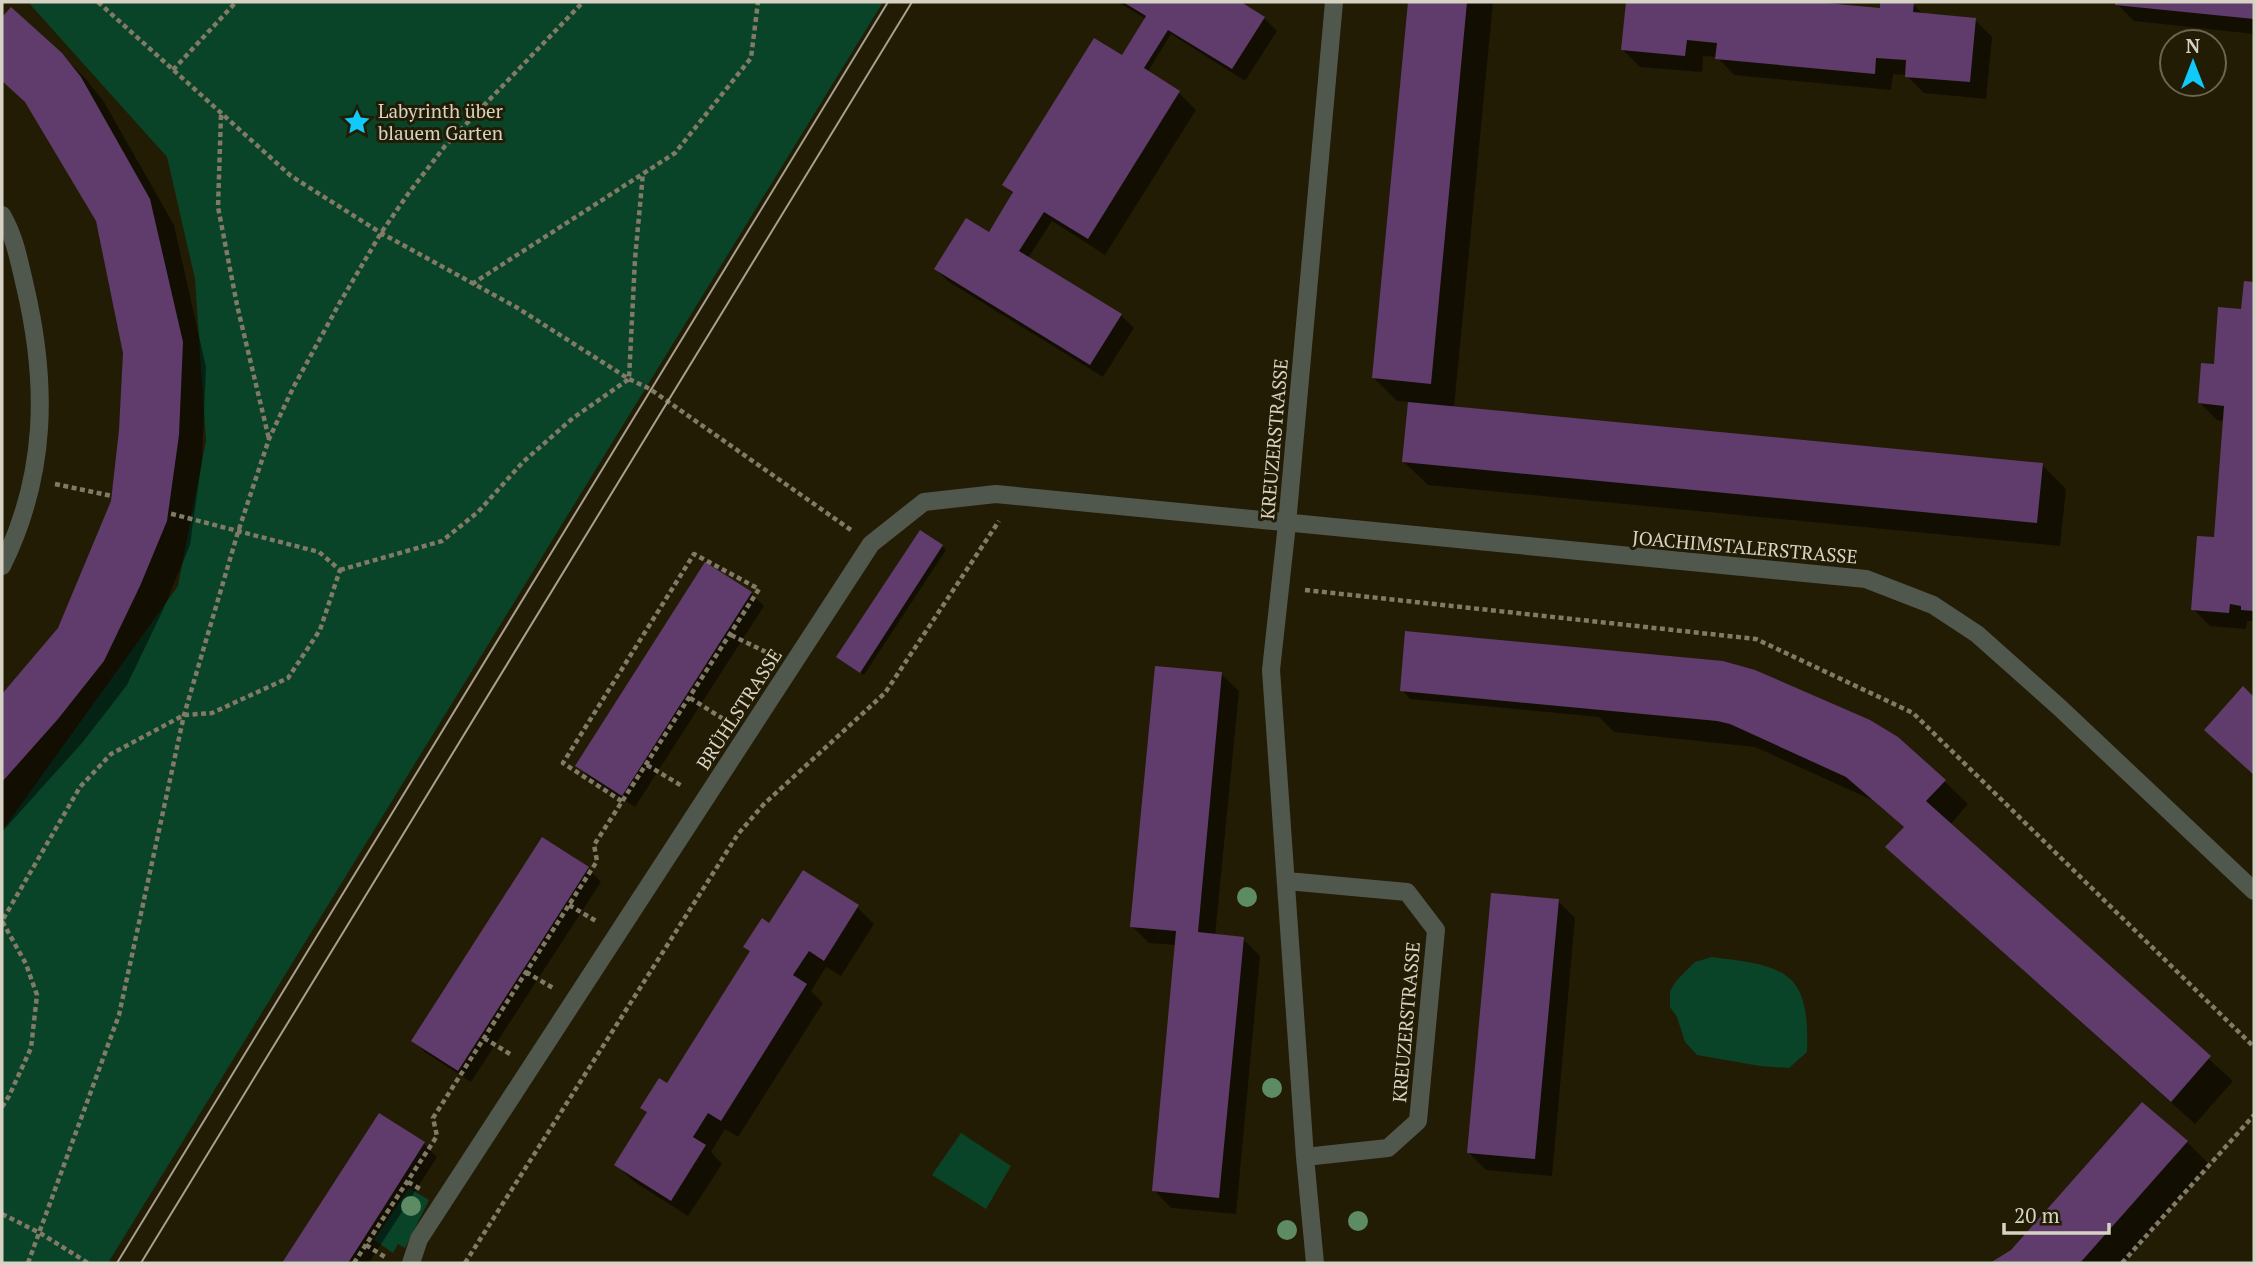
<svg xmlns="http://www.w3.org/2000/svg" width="2256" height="1265" font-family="'PT Serif',serif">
  <rect width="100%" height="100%" fill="#231c04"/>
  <path fill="#094328" d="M28 2H883L108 1263H2V831L178 586 206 441 195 279 167 157Z
    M1712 957C1786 966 1810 971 1807 1052L1789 1068 1760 1066 1697 1055 1685 1042 1677 1017 1670 1007V991L1676 981 1695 962Z
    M961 1133 1011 1166 986 1209 932 1175Z
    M409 1188 429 1200 405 1248 398 1244 393 1253 374 1240Z"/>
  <path fill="#0007" d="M1118 2H1238L1264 18 1277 31 1245 81 1171 34 1147 73 1179 93 1196 110 1105 255 1052 221 1028 258 1121 315 1134 328 1103 377 949 282 936 269 989 234 1014 195 1004 185 1129 61 1146 19Z
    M1410 2H1493L1454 408 2042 465 2066 489 2060 546 1428 485 1404 462 1410 402 1397 401 1374 378Z
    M1628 2H1796L1881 10 1882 2H1885L1913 4 1924 15 1975 20 1992 37 1986 99 1924 93 1906 75 1893 74 1891 90 1734 75 1717 57 1703 56 1702 72 1640 67 1623 50Z
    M2117 2H2254V34L2134 21 2117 4Z
    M11 9 61 54 85 78 104 102 174 225 206 367 202 459 190 545 163 610 127 685 82 743 2 832V697L59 629 113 501 121 430 125 353 98 221 28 105 2 80V20Z
    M2245 283 2254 284V621H2247L2246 629 2210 626 2193 609 2216 539 2225 421 2217 420 2200 403 2243 311Z
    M942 546 946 550 864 675 843 661Z
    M706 565 751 593 764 606 635 807 590 778 577 765Z
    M1407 633 1944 781 1968 804 1950 825 2233 1081 2195 1124 1911 870 1905 828 1872 800 1755 747 1614 732 1599 717 1410 699 1402 690Z
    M1221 674 1239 691 1215 936 1243 939 1260 956 1236 1214 1171 1208 1154 1190 1176 945 1149 943 1132 926Z
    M543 840 588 869 601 882 471 1082 426 1053 413 1040Z
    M1558 901 1575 918 1552 1176 1486 1170 1469 1153Z
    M857 907 874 924 841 976 826 967 811 991 823 1003 738 1137 725 1129 711 1152 722 1164 688 1216 633 1181 616 1164 770 925Z
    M380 1115 424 1144 437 1157 369 1263H285Z
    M2187 1142 2210 1165 2124 1263H1993Z"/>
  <path fill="#5f3c6b" d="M1123 2H1241L1265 17 1232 69 1168 30 1144 68 1180 91 1088 239 1044 212 1019 251 1122 314 1090 365 934 269 966 218 989 232 1013 192 1002 185 1094 38 1122 55 1146 16Z
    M1408 2H1467L1431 384 1372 378Z
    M1626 2H1815L1880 8V2L1914 3 1913 12 1976 18 1970 82 1905 77 1906 60 1876 58 1875 74 1715 59 1717 43 1687 40 1685 56 1621 50Z
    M2115 2H2254V19L2115 5Z
    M11 7 62 53 81 77 150 199 183 342 179 435 167 521 140 586 104 661 58 719 2 782V694L58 628 111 501 119 430 123 353 96 221 25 102 2 81V17Z
    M2244 281 2254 282V611L2241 610V606L2230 604 2229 613 2191 610 2197 536 2214 537 2224 406 2198 403 2201 363 2214 364 2218 307 2241 309Z
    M1408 402 2043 463 2037 523 1402 462Z
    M920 530 943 545 860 673 836 657Z
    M705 562 752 592 622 796 575 766Z
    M1405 631 1723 661 1755 670 1870 720 1898 737 1946 780 1926 801 2211 1056 2171 1102 1885 847 1904 827 1846 777 1730 724 1717 721 1400 691Z
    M1155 666 1222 672 1198 932 1244 937 1219 1198 1152 1191 1176 931 1130 927Z
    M2243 686 2254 697V775L2204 730Z
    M542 837 589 867 458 1071 411 1041Z
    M803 870 859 905 824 961 809 951 793 975 807 984 721 1121 708 1113 693 1137 706 1145 671 1201 614 1165 647 1112 640 1108 659 1078 667 1083 750 951 743 947 762 918 769 923Z
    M1491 893 1559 899 1535 1159 1467 1153Z
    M2142 1102 2188 1141 2080 1263H1990L2011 1250Z
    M379 1113 425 1142 382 1210 348 1263H282Z"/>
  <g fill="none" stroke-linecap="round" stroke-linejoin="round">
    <path stroke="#807a67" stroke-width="4.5" stroke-dasharray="5 3.5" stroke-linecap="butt" d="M98 2 291 176 381 233 516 307 629 379 650 389 851 530
      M173 70 236 2
      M221 115 218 207 237 305 269 439
      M472 284 675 153 751 58 758 2
      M55 484 112 496
      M340 570 442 541 478 512 523 462 573 418 629 379 635 259 643 173
      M1305 590 1756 639 1913 713 2254 1047
      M731 635 768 653
      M690 698 725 720
      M647 765 682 786
      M569 905 596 921
      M526 972 553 988
      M484 1038 510 1054
      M2 1107 9 1096 31 1048 37 995 26 964 2 921 80 787 111 754 184 715 212 713 288 678 320 630 340 570 319 552 168 513
      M408 1182 422 1190
      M2 1214 40 1233 88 1263
      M366 1245 385 1257
      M28 1263 119 1015 184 715 238 532 269 439 293 388 339 304 381 233 408 194 445 146 583 2
      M354 1263 437 1136 433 1118 597 861 594 845 759 589 694 554 563 763 623 802
      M465 1263 738 834 764 804 885 693 999 521
      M2122 1263 2254 1115"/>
    <path stroke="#50584e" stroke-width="18" d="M2 215C15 237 19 261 25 286 48 384 47 475 2 566
      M1287 881 1407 892 1436 930 1418 1121 1388 1148 1305 1157
      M411 1263 419 1239 871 544 924 502 996 494 1866 579 1933 605 1977 634 2059 707 2254 891
      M1315 1263 1305 1157 1271 670 1287 524 1334 2"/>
    <path stroke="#a5a08f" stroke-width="2" d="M117 1263 888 2
      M141 1263 912 2"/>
  </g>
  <g fill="#5d8c64">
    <circle cx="1247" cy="897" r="10"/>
    <circle cx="1272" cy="1088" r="10"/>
    <circle cx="411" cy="1206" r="10"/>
    <circle cx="1358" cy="1221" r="10"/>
    <circle cx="1287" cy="1230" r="10"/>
  </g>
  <defs>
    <g id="sight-bare" transform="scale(2.1)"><path d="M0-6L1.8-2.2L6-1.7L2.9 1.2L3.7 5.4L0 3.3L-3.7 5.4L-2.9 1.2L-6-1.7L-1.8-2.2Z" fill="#10cafa" stroke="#231c04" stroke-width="2.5" paint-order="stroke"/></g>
  </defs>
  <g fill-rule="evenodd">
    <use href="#sight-bare" x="357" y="122"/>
  </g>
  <g text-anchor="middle" stroke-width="6" stroke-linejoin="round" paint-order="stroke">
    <g font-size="19" fill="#d7d3c4" stroke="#231c04" text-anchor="start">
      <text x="378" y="118">Labyrinth über<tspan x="378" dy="22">blauem Garten</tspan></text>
    </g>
    <g font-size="19" fill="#d7d3c4" stroke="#231c04">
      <text transform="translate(1274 439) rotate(-85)" y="7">KREUZERSTRASSE</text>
      <text transform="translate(1745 547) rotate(5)" y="7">JOACHIMSTALERSTRASSE</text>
      <text transform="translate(739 709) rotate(-57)" y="7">BRÜHLSTRASSE</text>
      <text transform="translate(1406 1022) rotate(-85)" y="7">KREUZERSTRASSE</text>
    </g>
  </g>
  <rect width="2256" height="1265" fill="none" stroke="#d7d3c4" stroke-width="7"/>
  <g transform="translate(2193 63)"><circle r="33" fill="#231c04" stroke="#6b6551" stroke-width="2"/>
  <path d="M0-5L12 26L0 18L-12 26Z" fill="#10cafa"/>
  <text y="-10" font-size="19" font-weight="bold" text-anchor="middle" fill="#d7d3c4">N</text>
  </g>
  <path d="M2004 1223v10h105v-10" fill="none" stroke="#d7d3c4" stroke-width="3.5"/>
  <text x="2014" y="1223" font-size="21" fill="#d7d3c4" stroke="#231c04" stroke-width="5" paint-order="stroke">20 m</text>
</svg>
